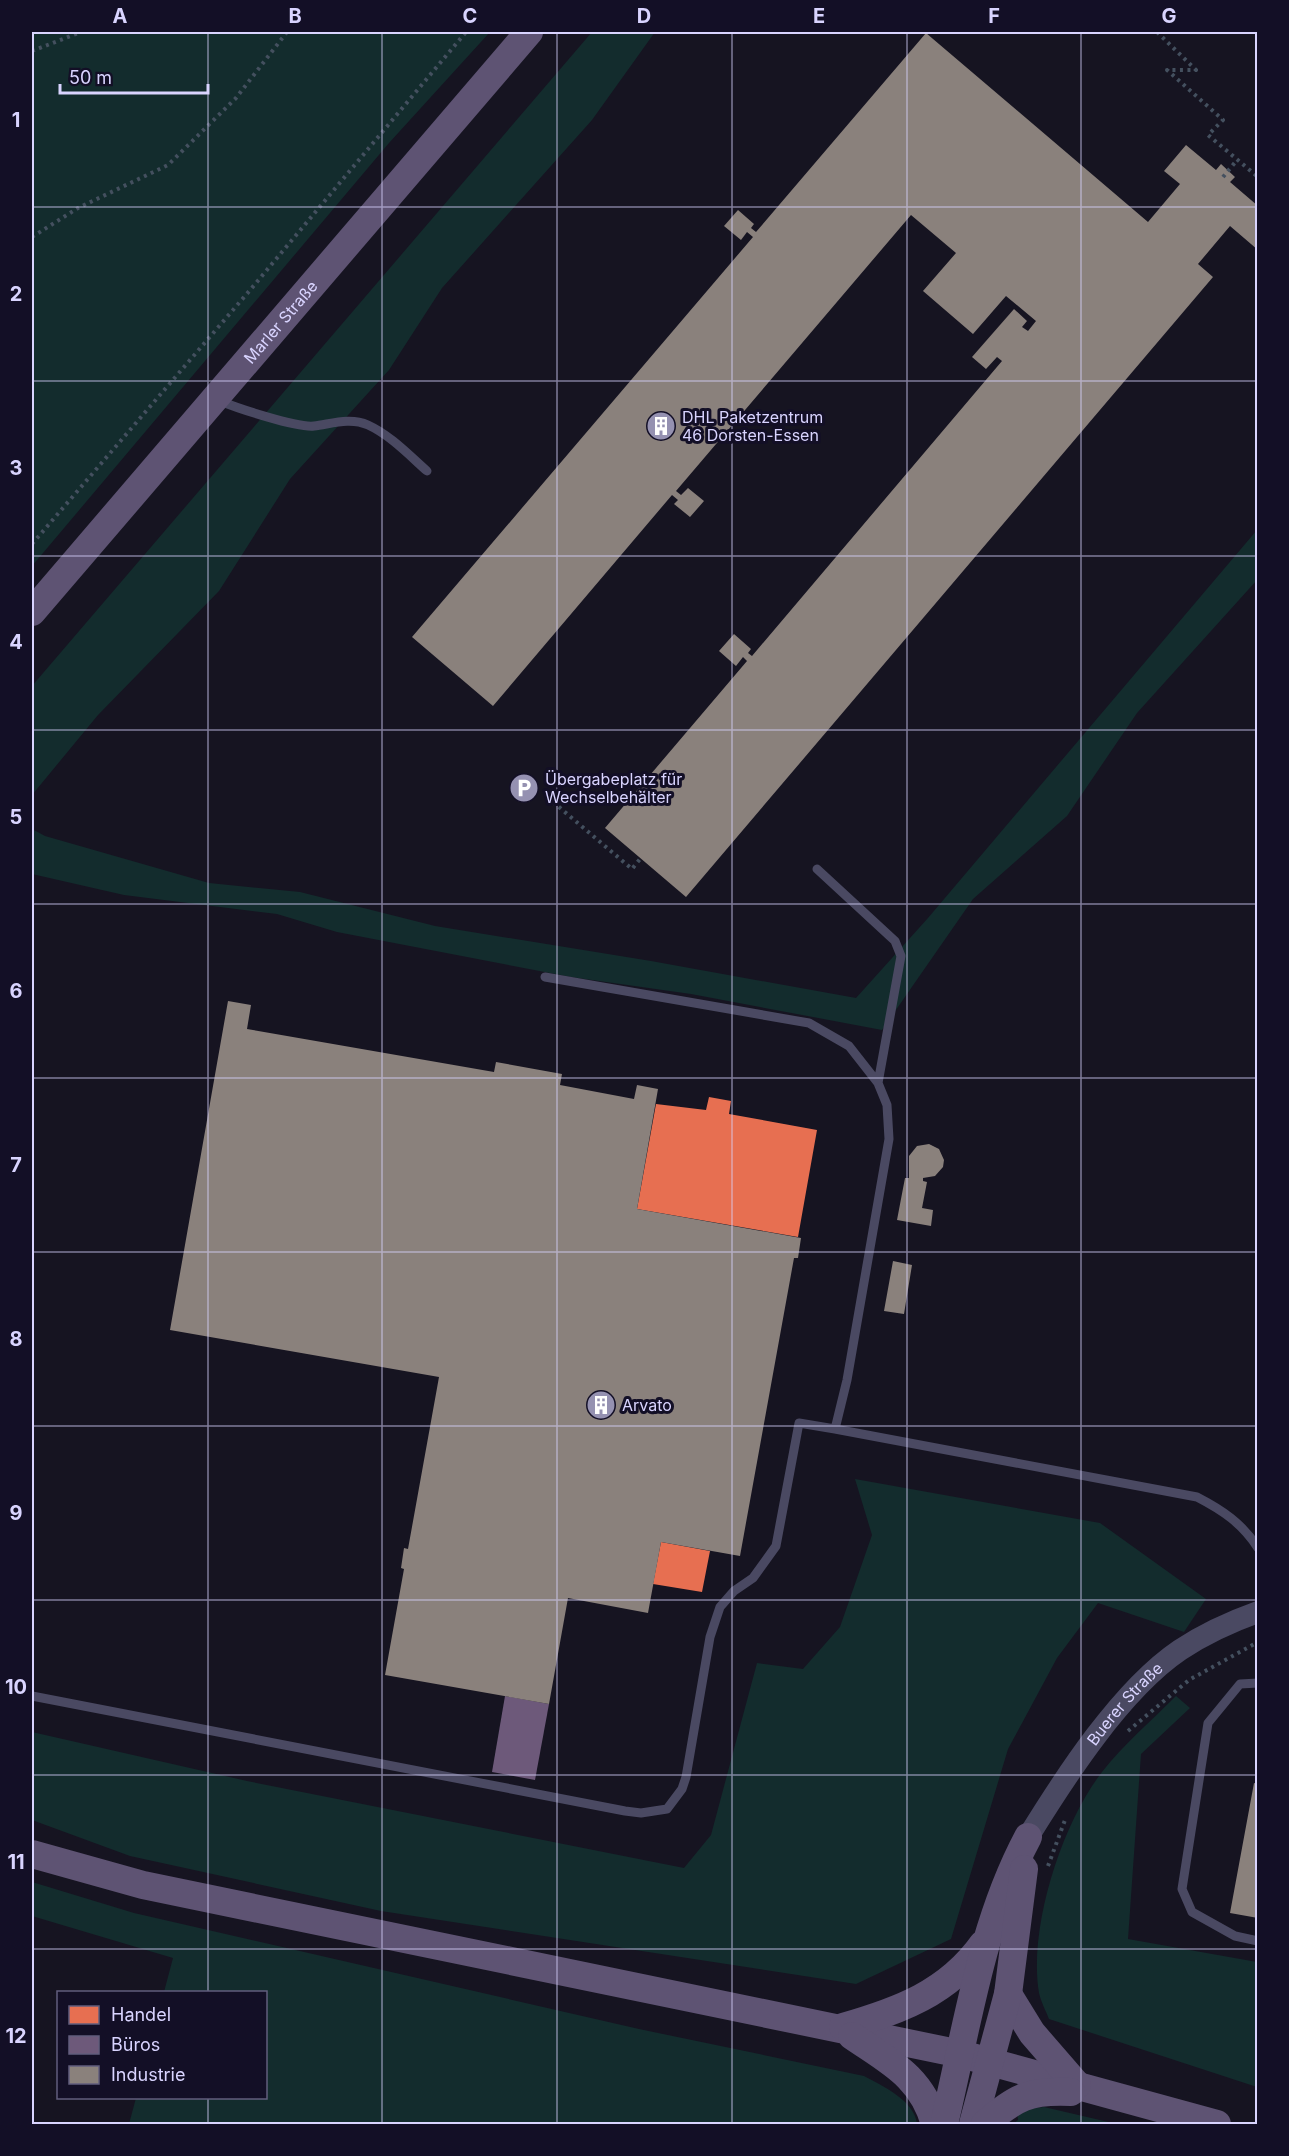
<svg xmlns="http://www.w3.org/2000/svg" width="1289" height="2156" font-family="Inter,sans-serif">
  <rect width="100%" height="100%" fill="#161421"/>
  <path fill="#132c2d" d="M32 32H490L389 143 32 566Z
    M592 32H655L592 120 442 288 389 370 290 479 219 591 98 715 32 795V686Z
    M1257 530V580L1137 713 1067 816 973 899 882 1030 691 994 571 977 337 932 277 914 124 895 32 874V829L45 836 209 883 300 892 435 926 651 961 856 998 928 918Z
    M855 1479 1100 1523 1206 1599 1184 1632 1098 1603 1057 1658 1008 1749 951 1939 856 1984 381 1911 130 1856 32 1820V1732L247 1781 684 1868 711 1835 757 1663 803 1669 840 1627 872 1535Z
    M1176 1696 1190 1708 1141 1754 1128 1939 1257 1962V2087L1049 2019C1046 2011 1041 2002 1039 1993 1028 1928 1062 1823 1102 1772 1123 1745 1151 1721 1176 1696Z
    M32 1882 134 1913 639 2029 864 2076C883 2086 915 2101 917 2124H129L136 2098H266V1992H164L173 1958 32 1916Z
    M1044 2107 1117 2124H1013L1018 2120 1017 2110Z"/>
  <path fill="#e76f51" d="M709 1097 731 1101 729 1114 817 1130 798 1237 637 1209 656 1104 706 1110Z
    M661 1542 710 1551 702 1592 653 1584Z"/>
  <path fill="#6d597a" d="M505 1696 549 1704 535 1780 492 1772Z"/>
  <path fill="#8a817c" d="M926 33 1148 222 1180 184 1164 171 1186 145 1216 170 1221 164 1235 177 1230 182 1258 206V250L1230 226 1198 264 1213 277 686 897 605 828 747 661 743 657 736 666 719 651 734 634 751 649 748 653 752 656 1002 361 997 357 986 369 972 357 1014 309 1027 321 1022 327 1028 331 1036 321 1006 296 973 334 923 291 956 253 911 215 676 491 681 495 688 488 704 501 690 517 674 504 678 500 672 495 493 706 412 637 753 237 747 232 741 240 724 226 738 210 754 224 751 228 756 232Z
    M228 1001 251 1005 247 1029 494 1072 496 1062 562 1074 560 1085 634 1099 637 1085 658 1089 637 1209 801 1238 798 1258H794L740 1556 661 1542 648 1613 568 1598 549 1704 385 1675 404 1569 401 1568 404 1548 408 1549 439 1377 170 1330Z
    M929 1144 939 1149 944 1160 943 1167 935 1176 923 1178V1181L927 1182 922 1208 933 1210 931 1226 897 1220 905 1178H909V1156L917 1146Z
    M893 1261 912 1265 904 1314 884 1311Z
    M1254 1783 1258 1784V1918L1230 1913Z"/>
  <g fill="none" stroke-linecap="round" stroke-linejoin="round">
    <path stroke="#44505f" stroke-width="4" stroke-dasharray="3 4.5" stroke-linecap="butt" d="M1157 32 1196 70H1167L1223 120 1208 135 1258 177
      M32 51 81 32
      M1223 177 1237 160
      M32 237 78 208 168 165 236 98 287 32
      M32 544 251 289 466 32
      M553 802 632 869 640 859
      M1128 1731 1189 1680 1258 1642
      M1048 1866 1065 1820"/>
    <path stroke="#4a4962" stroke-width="9" d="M220 401C237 408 297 428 314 426 331 424 350 417 368 425 390 435 409 455 427 471
      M817 869 895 941 901 956 878 1083
      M545 977 809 1023 849 1046 878 1083 887 1105 889 1139 847 1380 835 1429 1197 1497C1222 1510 1242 1523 1258 1548
      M1258 1683 1240 1684 1208 1723 1182 1889 1192 1912 1235 1936 1258 1941
      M32 1696 625 1811 641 1813 667 1809 682 1789 686 1777 710 1637 720 1607 734 1591 753 1578 776 1546 799 1423 835 1429"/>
    <path stroke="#4a4962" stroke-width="22" id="s1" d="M1028 1837C1065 1777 1121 1690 1180 1650 1204 1634 1230 1622 1258 1612"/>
    <g stroke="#5e5373" stroke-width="28">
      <path id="s2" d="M32 612 529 32"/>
      <path d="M32 1854 143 1885 961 2054 1217 2124"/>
      <path d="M1008 1994 1032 2033 1077 2085"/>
      <path d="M843 2027C899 2011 948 1993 983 1944"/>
      <path d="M852 2036C890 2062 922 2077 935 2124"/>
      <path d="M944 2124C967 2028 981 1925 1028 1837"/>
      <path d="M973 2124 1008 1994 1024 1869"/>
      <path d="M985 2124C1015 2097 1030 2090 1071 2092"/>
    </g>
  </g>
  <path fill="none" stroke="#d9d4ff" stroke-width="1.5" stroke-opacity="0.55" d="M208 32V1992M382 32V2124M557 32V2124M732 32V2124M907 32V2124M1081 32V2124M32 207H1258M32 381H1258M32 556H1258M32 730H1258M32 904H1258M32 1078H1258M32 1252H1258M32 1426H1258M32 1600H1258M32 1775H1258M32 1949H1258M208 2098V2124"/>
  <defs>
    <g id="building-disc" transform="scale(1.5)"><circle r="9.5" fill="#9591b1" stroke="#130f26"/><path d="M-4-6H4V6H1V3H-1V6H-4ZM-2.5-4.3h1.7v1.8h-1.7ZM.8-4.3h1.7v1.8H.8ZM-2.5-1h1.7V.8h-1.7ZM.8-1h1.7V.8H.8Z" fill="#fff"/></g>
    <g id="parking-disc" transform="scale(1.5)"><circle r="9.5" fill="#9591b1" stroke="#130f26"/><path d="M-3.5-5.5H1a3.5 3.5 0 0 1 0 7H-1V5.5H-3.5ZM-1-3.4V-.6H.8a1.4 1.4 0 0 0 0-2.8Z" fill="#fff"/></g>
  </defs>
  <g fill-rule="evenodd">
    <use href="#building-disc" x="661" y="426"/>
    <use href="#parking-disc" x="524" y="788"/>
    <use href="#building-disc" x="601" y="1405"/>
  </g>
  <g text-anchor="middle" stroke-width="6" stroke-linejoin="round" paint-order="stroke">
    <g font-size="16" fill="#d9d4ff" stroke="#130f26">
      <text dy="6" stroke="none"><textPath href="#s2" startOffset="382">Marler Straße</textPath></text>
      <text dy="6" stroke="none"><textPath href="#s1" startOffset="165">Buerer Straße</textPath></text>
    </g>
    <g font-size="16" fill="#d9d4ff" stroke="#130f26" text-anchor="start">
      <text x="682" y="423">DHL Paketzentrum<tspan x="682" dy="18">46 Dorsten-Essen</tspan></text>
      <text x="545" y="785">Übergabeplatz für<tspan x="545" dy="18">Wechselbehälter</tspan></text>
      <text x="622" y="1411">Arvato</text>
    </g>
  </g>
  <rect width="1289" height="2156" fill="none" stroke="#130f26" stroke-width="66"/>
  <rect x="57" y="1991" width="210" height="108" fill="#130f26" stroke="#625e7d" stroke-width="1.5"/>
  <rect x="69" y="2006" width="30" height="18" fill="#e76f51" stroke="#625e7d" stroke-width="1.5"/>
  <text x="111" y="2021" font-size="18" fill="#d9d4ff">Handel</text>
  <rect x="69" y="2036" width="30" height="18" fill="#6d597a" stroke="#625e7d" stroke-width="1.5"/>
  <text x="111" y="2051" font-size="18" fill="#d9d4ff">Büros</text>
  <rect x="69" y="2066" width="30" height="18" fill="#8a817c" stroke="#625e7d" stroke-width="1.5"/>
  <text x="111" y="2081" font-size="18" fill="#d9d4ff">Industrie</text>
  <path d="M60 84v9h148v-9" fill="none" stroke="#d9d4ff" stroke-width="3"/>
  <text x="69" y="84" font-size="18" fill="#d9d4ff" stroke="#130f26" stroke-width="4.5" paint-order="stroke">50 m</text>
  <rect x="33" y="33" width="1223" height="2090" fill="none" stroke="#d9d4ff" stroke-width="2"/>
  <g font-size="20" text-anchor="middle" font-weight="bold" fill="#d9d4ff">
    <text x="120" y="23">A</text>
    <text x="295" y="23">B</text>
    <text x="470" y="23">C</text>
    <text x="644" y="23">D</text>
    <text x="819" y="23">E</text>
    <text x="994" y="23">F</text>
    <text x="1169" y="23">G</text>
    <text x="16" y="127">1</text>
    <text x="16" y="301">2</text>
    <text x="16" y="475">3</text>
    <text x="16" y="649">4</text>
    <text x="16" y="824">5</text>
    <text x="16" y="998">6</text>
    <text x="16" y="1172">7</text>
    <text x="16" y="1346">8</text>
    <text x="16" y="1520">9</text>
    <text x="16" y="1694">10</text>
    <text x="16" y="1869">11</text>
    <text x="16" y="2043">12</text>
  </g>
</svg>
